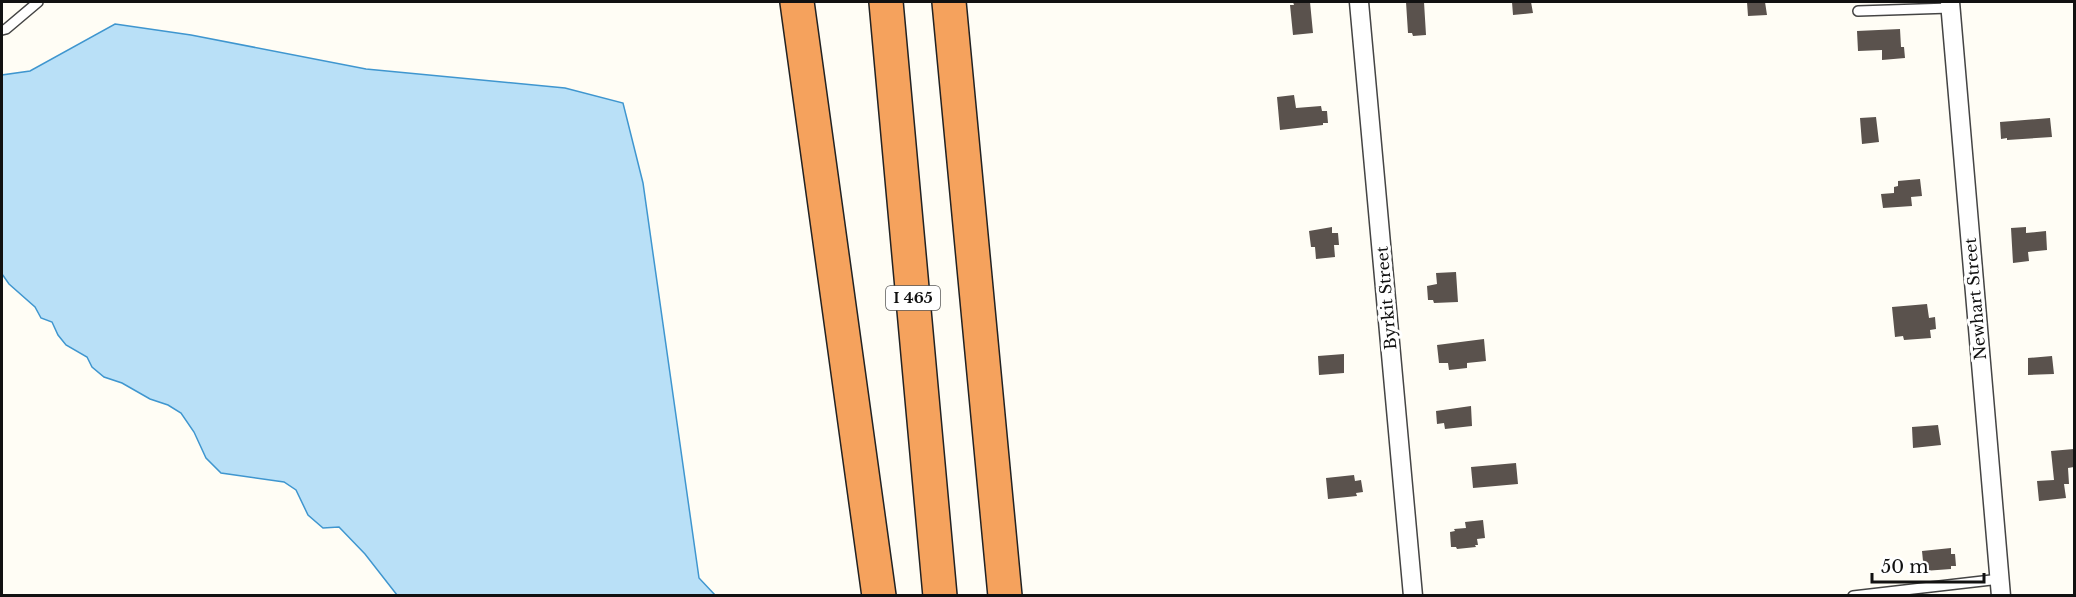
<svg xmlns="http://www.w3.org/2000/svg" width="2076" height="597" font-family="'Libre Baskerville',serif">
  <rect width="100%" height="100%" fill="#fffdf5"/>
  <path fill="#b9e0f7" stroke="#3f96cf" stroke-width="1.5" d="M115 24 191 35 366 69 565 88 623 103 643 183 699 578 715 595H397L365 554 339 527 323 528 308 515 296 490 284 482 221 473 206 458 194 432 181 413 168 405 150 399 122 383 104 377 92 367 87 357 66 345 58 335 52 322 41 318 35 307 9 284 2 274V75L30 71Z"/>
  <path fill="#5a524d" d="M1293 2H1310L1313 33 1293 35 1290 5H1294Z
    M1406 2H1424L1426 35 1413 36 1412 33H1408Z
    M1512 2H1531L1533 13 1513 15Z
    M1747 2H1765L1767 15 1748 16Z
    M1900 29 1901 47H1904L1905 58 1882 60V50L1858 51 1857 31Z
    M1294 95 1296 108 1321 106 1322 111H1327L1328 123H1323V125L1280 130 1277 97Z
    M1876 117 1879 142 1862 144 1860 118Z
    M2050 118 2052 137 2007 140V138L2001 139 2000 122Z
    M1920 179 1922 196 1911 197 1912 206 1883 208 1881 194 1894 193V187L1898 186V181Z
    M1332 227V233H1338L1339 245H1334L1335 257 1316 259 1315 247H1311L1309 231Z
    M2026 227V233L2046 231 2047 250 2028 252 2029 261 2013 263 2011 228Z
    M1456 272 1458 302 1434 303 1433 300H1428L1427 286 1437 284 1436 273Z
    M1927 304 1929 318 1935 317 1936 329 1930 330 1931 338 1904 340 1903 336 1895 337 1892 307Z
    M1484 339 1486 361 1467 363V368L1449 370 1448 363H1439L1437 345Z
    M1344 354V373L1319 375 1318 356Z
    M2052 356 2054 374 2028 375V358Z
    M1471 406 1472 426 1445 429 1444 423 1437 424 1436 411Z
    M1938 425 1941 445 1913 448 1912 427Z
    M2074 449V467L2068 468 2069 484H2064L2066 498 2039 501 2037 481 2054 480 2051 451Z
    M1516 463 1518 484 1473 488 1471 467Z
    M1354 475 1355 481 1361 480 1363 492 1356 493 1357 496 1328 499 1326 478Z
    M1483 520 1485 538 1477 539 1478 545H1475L1476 547 1457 549 1456 547H1451L1450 532 1455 531 1454 529 1466 528 1465 522Z
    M1951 548V554H1955L1956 566H1951V569L1924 571 1922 551Z"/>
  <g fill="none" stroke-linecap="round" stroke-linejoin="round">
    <g stroke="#444" stroke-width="12">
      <path id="lane" d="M1858 11 1950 8
        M2 30 6 29 38 2
        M1853 596 2000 579"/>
    </g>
    <g stroke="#444" stroke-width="21">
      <path id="street" d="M1359 2 1413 596
        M1950 2 2001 596"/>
    </g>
    <g stroke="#222" stroke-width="36">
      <path id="highway" d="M797 2 879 596
        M886 2 940 596
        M949 2 1005 596"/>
    </g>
    <use href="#lane" stroke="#fff" stroke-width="9"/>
    <use href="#street" stroke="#fff" stroke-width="18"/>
    <use href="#highway" stroke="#f5a25d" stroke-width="33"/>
  </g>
  <g text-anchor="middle" stroke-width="6" stroke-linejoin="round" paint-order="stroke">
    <rect fill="#fff" stroke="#585858" stroke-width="1.5" x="886" y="286" width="54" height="24" rx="4.5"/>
    <g font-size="15" font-weight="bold" fill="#111">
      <text x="913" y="303">I 465</text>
    </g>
    <g font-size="16" fill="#111" stroke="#fff">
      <text transform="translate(1386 298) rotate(-95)" y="6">Byrkit Street</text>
      <text transform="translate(1975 299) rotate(-95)" y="6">Newhart Street</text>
    </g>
  </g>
  <rect width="2076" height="597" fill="none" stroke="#111111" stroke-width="6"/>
  <path d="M1872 573v9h112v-9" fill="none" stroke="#111111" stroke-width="3"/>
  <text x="1881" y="573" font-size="18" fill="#111111" stroke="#ffffff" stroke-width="4.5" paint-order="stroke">50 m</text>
</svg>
